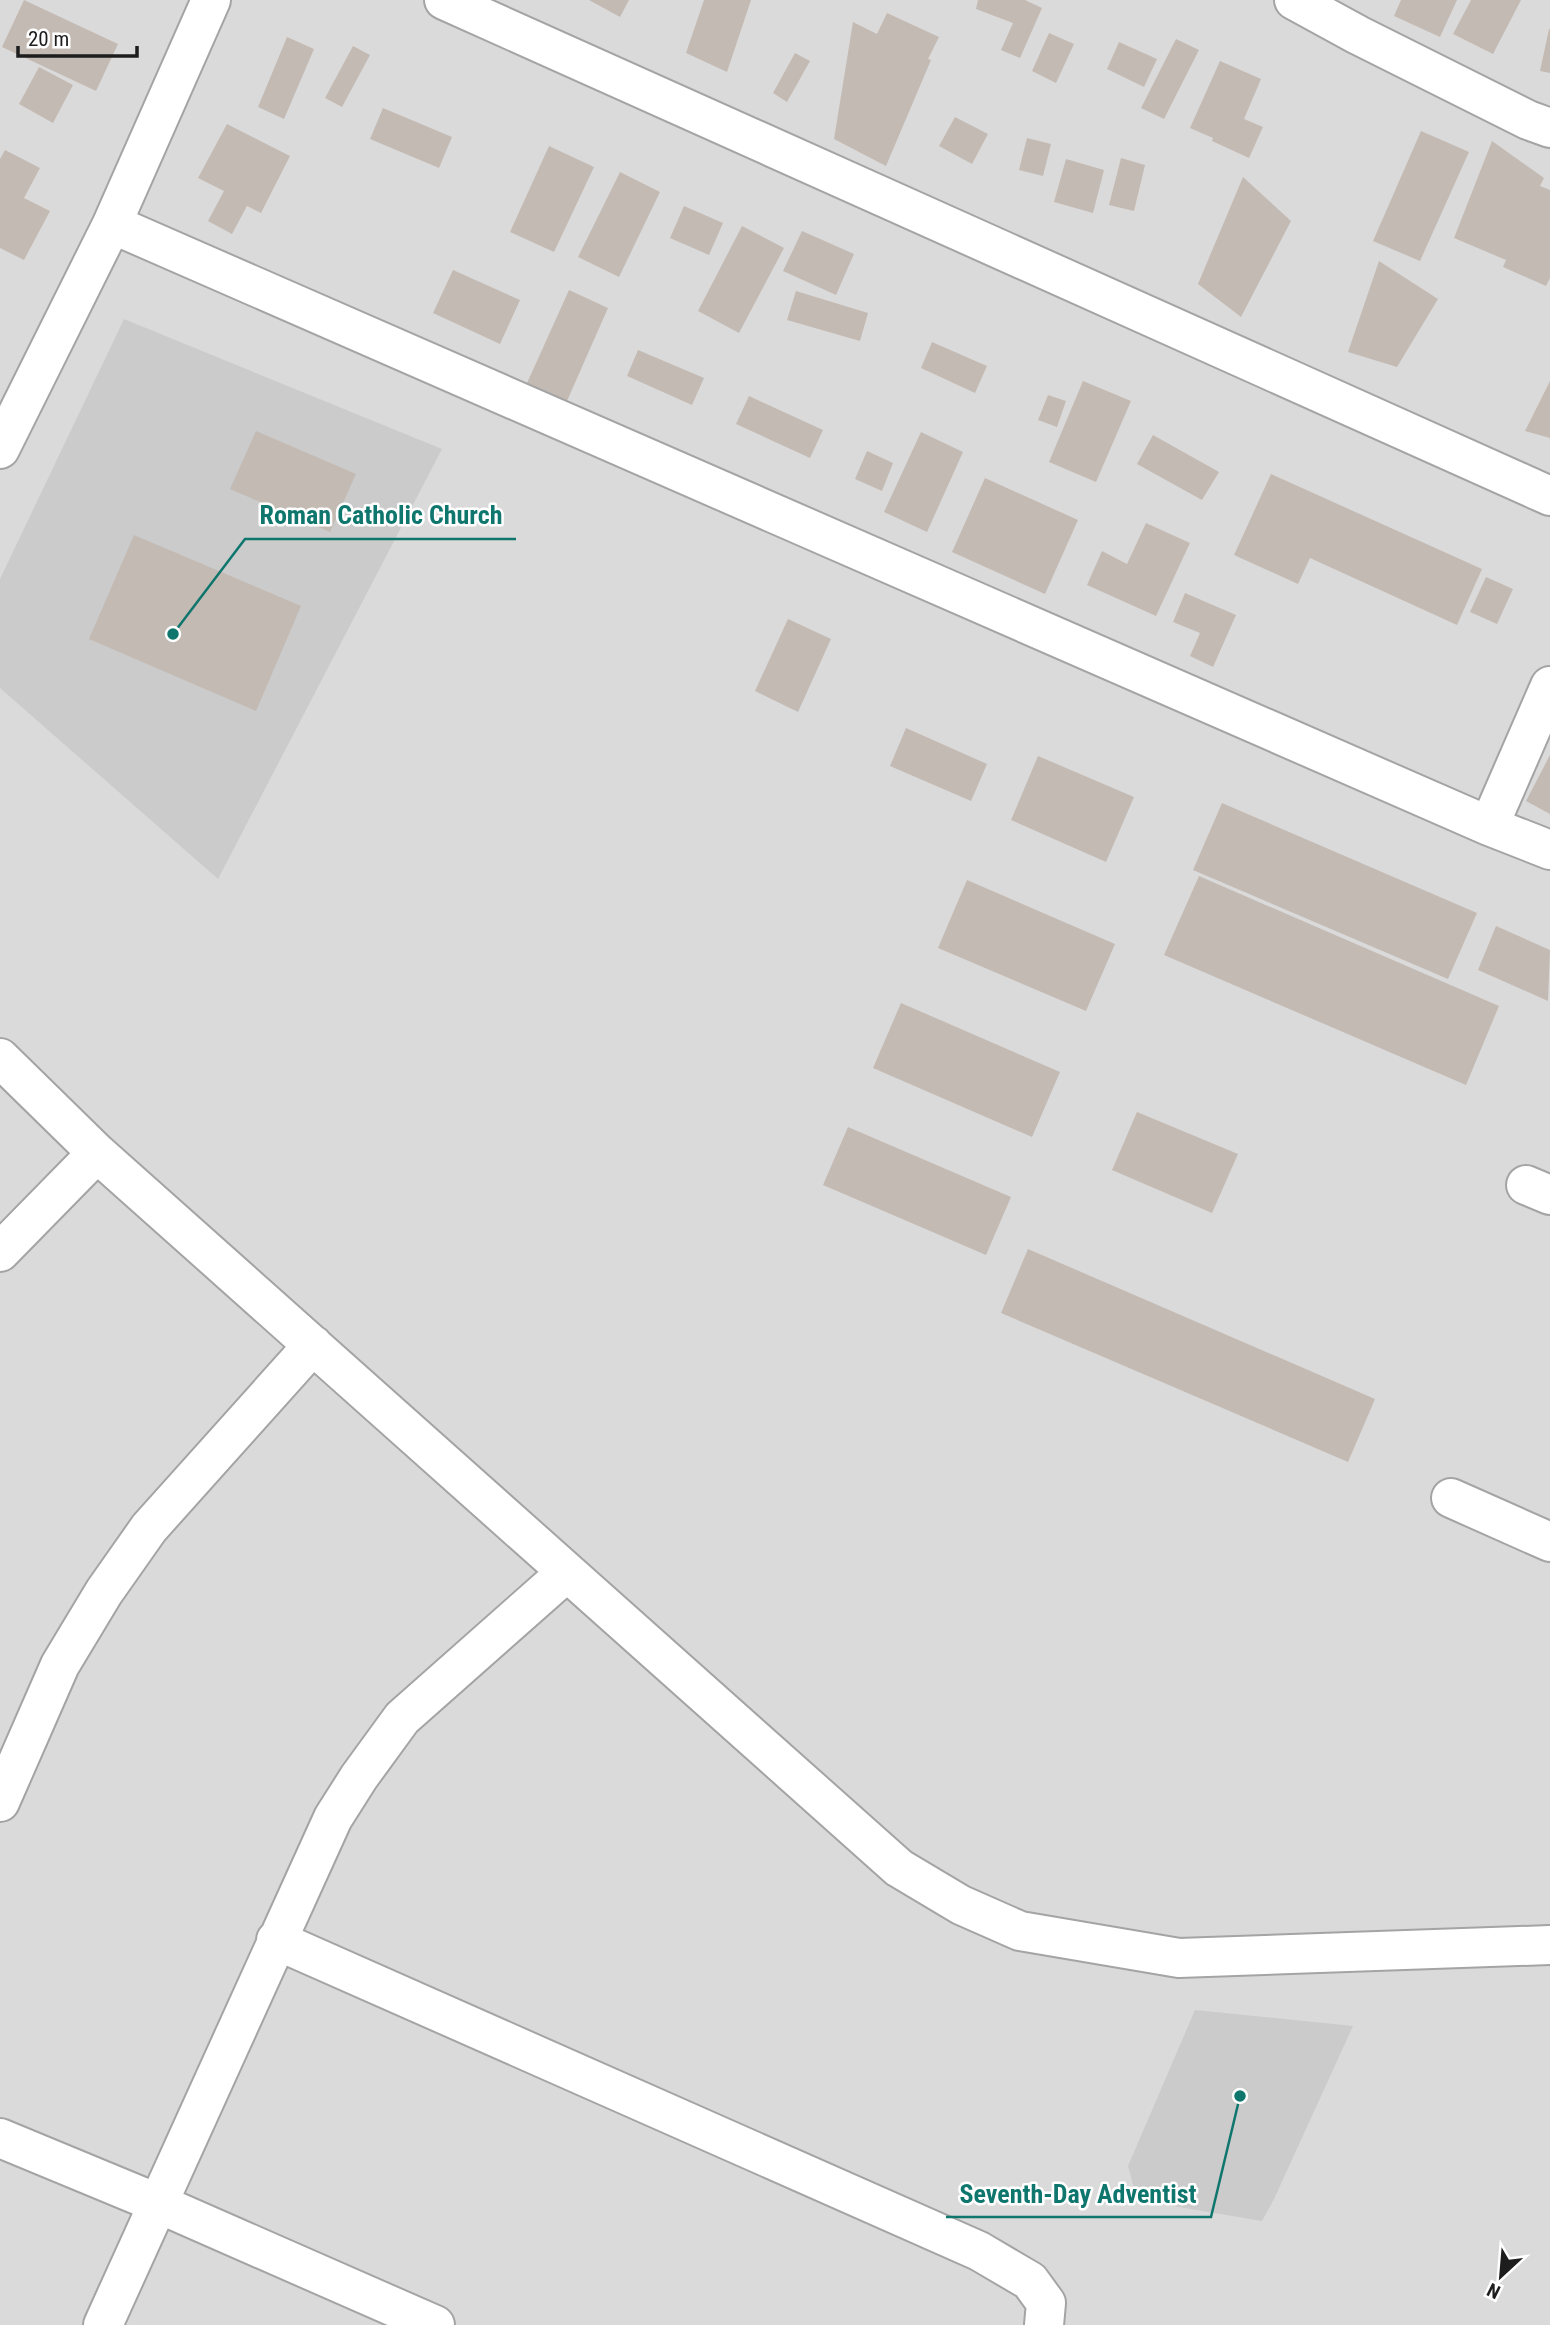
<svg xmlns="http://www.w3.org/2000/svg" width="1550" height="2325" font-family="'Roboto Condensed',sans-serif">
  <rect width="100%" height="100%" fill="#eeebe3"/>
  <path fill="#dbdada" d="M0 0H1550V2325H0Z"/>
  <path fill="#cbcbcb" d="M124 319 442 449 218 879 0 688V579Z
    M1195 2010 1353 2026 1274 2199 1262 2221 1137 2200 1128 2166Z"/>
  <path fill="#c3bab3" d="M24 0 118 44 96 91 2 47Z
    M589 0H629L620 17Z
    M704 0H751L727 72 686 53Z
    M978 0H1025L1042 8 1020 58 1001 50 1013 23 976 9Z
    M1401 0H1457L1440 37 1394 16Z
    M1471 0H1521L1493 54 1453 34Z
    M887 13 939 37 928 59 931 60 886 166 834 139 853 22 877 34Z
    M1549 29H1550V73L1540 71Z
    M1049 33 1074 44 1056 83 1032 71Z
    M287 37 314 49 284 119 258 107Z
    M1176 39 1199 50 1164 119 1141 108Z
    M1119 42 1157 59 1144 87 1107 69Z
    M353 46 370 55 342 107 325 98Z
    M795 53 810 61 787 102 773 93Z
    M1220 61 1261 79 1244 119 1263 127 1249 158 1212 141 1213 138 1190 128Z
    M39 67 73 85 53 123 19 104Z
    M383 108 452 137 439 168 370 139Z
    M955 117 988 134 972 164 939 146Z
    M227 124 290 156 261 213 247 206 232 234 208 221 224 191 198 178Z
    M1421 131 1469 152 1420 261 1373 241Z
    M1027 138 1051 144 1043 176 1019 170Z
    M1492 141 1544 178 1540 186 1550 190V278L1546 286 1503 267 1506 260 1454 238Z
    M549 146 594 167 554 252 510 232Z
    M5 150 40 168 24 198 50 211 24 260 0 248V159Z
    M1121 158 1145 165 1134 211 1109 205Z
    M1066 159 1104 170 1093 213 1054 202Z
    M620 172 660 192 619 277 578 257Z
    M1243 177 1291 221 1241 317 1198 284Z
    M684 206 723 223 709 255 670 238Z
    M742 226 784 248 739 333 698 311Z
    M802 231 854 254 836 295 783 271Z
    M1379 261 1438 299 1397 367 1348 352Z
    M453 270 520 300 500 344 433 313Z
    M569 290 608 308 563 410 523 392Z
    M796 291 868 313 860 341 787 320Z
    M932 342 987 366 975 393 921 368Z
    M638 350 704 378 692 405 627 376Z
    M1083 381 1131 401 1096 482 1049 462Z
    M1550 381V438L1525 431Z
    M1048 395 1066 401 1057 427 1038 420Z
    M749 396 823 430 810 458 736 424Z
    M256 431 356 474 330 532 230 489Z
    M921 432 963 452 927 532 884 512Z
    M1153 435 1219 472 1202 500 1137 464Z
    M867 451 893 463 882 491 855 479Z
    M1271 474 1482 569 1457 625 1310 558 1298 584 1234 555Z
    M985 478 1078 520 1045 594 952 552Z
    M1146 523 1190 543 1156 616 1087 585 1102 551 1127 564Z
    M134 535 301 606 256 711 89 639Z
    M1486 577 1513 589 1497 624 1470 612Z
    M1185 593 1236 615 1213 667 1190 656 1200 633 1173 622Z
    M788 619 831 639 798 712 755 691Z
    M906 728 987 764 971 801 890 766Z
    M1550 755V814L1526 801Z
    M1038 756 1134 797 1106 862 1011 820Z
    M1222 803 1477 913 1448 979 1193 870Z
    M1199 876 1499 1006 1466 1085 1164 955Z
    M967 880 1115 944 1086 1011 938 948Z
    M1496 926 1550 950 1548 1001 1478 970Z
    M901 1003 1060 1072 1032 1137 873 1068Z
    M1137 1112 1238 1154 1212 1213 1112 1170Z
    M848 1127 1011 1197 986 1255 823 1185Z
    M1028 1249 1375 1399 1348 1462 1001 1313Z"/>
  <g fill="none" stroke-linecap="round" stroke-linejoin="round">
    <g stroke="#a4a4a4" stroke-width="42">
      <path id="minor" d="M444 0 1550 496
        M1294 0 1358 35 1528 120 1550 128
        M112 224 1489 826 1550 850
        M0 449 112 224 211 0
        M1489 826 1550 686
        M0 1058 97 1153 899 1868 961 1905 1020 1931 1179 1958 1550 1945
        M1526 1185 1550 1195
        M0 1252 97 1153
        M1451 1498 1550 1542
        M0 1802 60 1665 104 1592 149 1528 313 1345
        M276 1940 979 2251 1030 2281 1046 2303 1044 2325
        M0 2138 157 2203 435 2325
        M103 2325 333 1818 359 1777 402 1718 567 1572"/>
    </g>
    <use href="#minor" stroke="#fff" stroke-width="38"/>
  </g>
  <path fill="none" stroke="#0f766e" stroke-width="2.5" d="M173 634L245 539H516M1240 2096L1211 2217H946"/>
  <g fill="#0f766e" stroke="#fff" stroke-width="2.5">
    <circle cx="173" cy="634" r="7"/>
    <circle cx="1240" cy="2096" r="7"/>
  </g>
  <g font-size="26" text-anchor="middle" font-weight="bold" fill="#0f766e" stroke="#fff" stroke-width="5" stroke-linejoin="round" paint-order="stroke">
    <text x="381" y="524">Roman Catholic Church</text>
    <text x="1078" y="2203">Seventh-Day Adventist</text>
  </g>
  <g transform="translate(1501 2276) rotate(206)" stroke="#ffffff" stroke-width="5" paint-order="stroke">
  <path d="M0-5L12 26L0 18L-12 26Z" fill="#1d1d1d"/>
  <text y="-10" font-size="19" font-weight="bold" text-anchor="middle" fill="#1d1d1d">N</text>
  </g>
  <path d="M18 46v10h119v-10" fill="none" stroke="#1d1d1d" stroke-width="3.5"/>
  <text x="28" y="46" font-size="21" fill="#1d1d1d" stroke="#ffffff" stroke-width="5" paint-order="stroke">20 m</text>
</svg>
